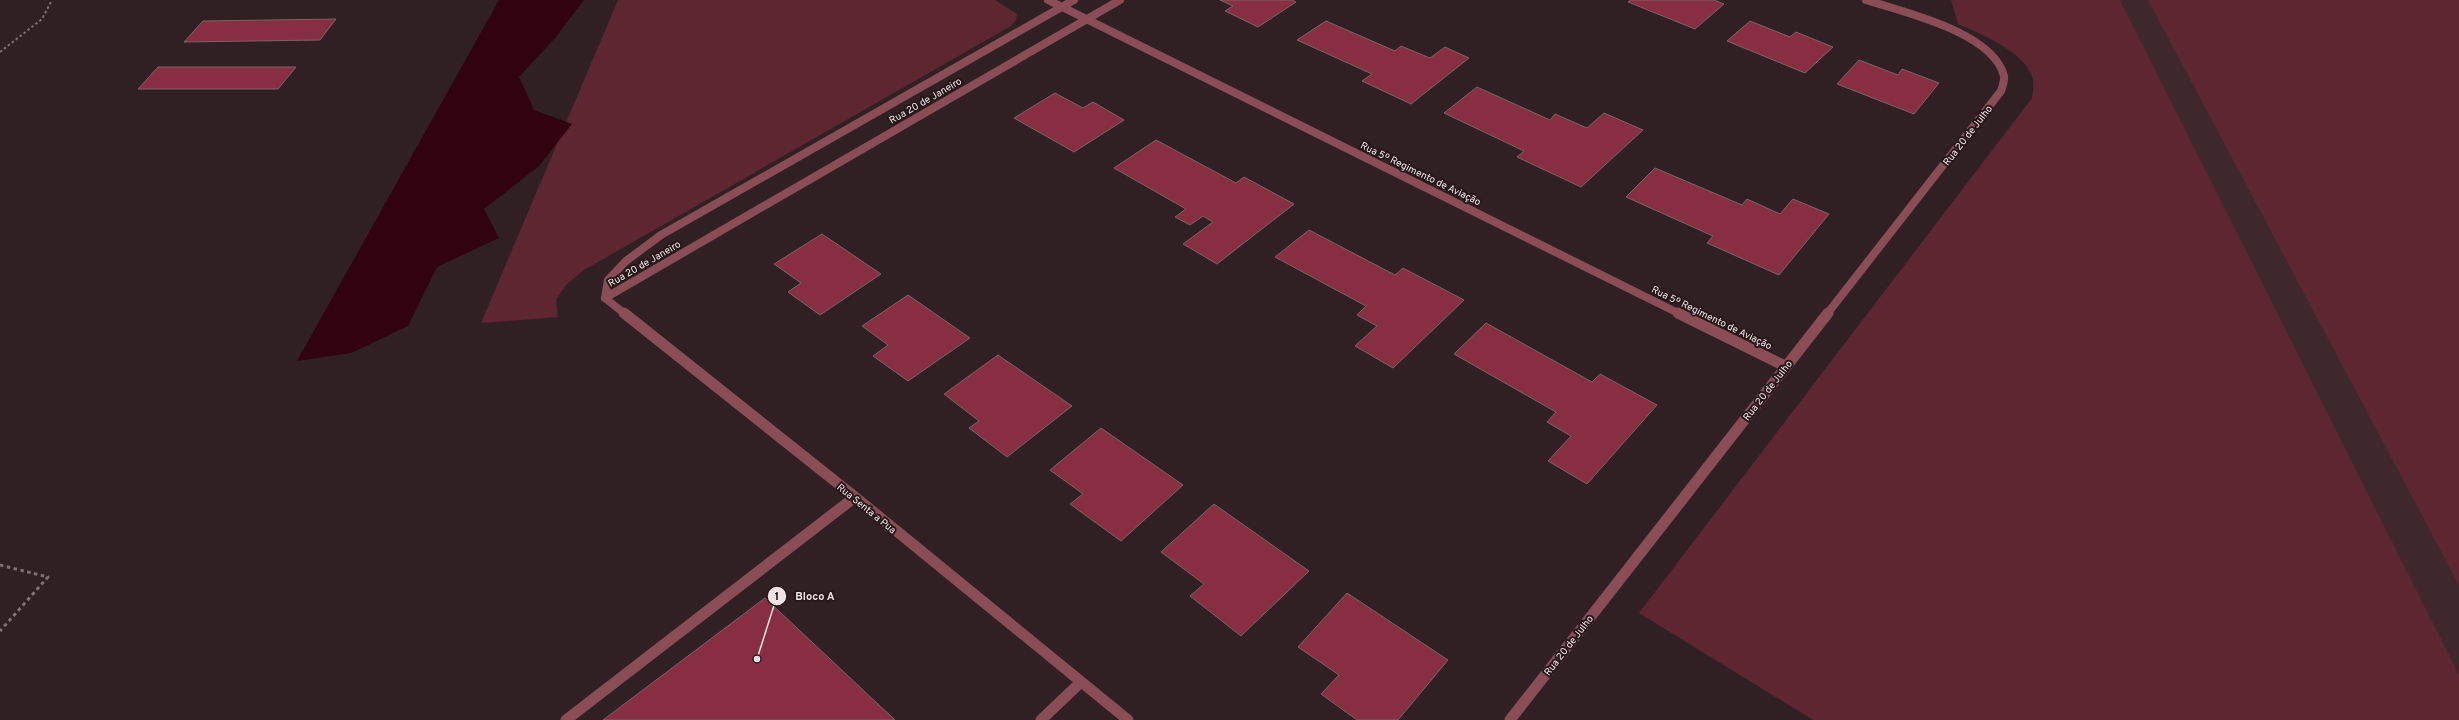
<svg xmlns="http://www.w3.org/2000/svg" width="2459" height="720" font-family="Overpass,sans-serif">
  <rect width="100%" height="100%" fill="#312023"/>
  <path fill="#3f282b" d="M2120 0H2459V678Z"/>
  <path fill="#5d2631" d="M618 0H995L1017 14 1016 20 1011 26 584 270 566 285 556 299 558 317 481 323Z
    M1951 0H2120L2459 675V720H1813L1639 613 2032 98C2033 92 2034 82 2032 76 2023 51 1981 34 1958 24Z
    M2148 0H2459V585Z"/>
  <path fill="#31030f" d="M499 0H584L555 38 519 77 534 110 572 124 539 166 484 209 499 238 437 267 408 326 351 353 297 361Z"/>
  <path fill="#882e42" stroke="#796467" d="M1220 0H1292L1296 2 1258 27 1225 11 1233 6Z
    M1631 0H1714L1724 4 1695 29 1628 2Z
    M336 19 320 40 184 42 203 21Z
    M1326 21 1395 51 1401 46 1430 58 1445 47 1469 58 1411 104 1362 81 1372 74 1297 40Z
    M1750 21 1790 37 1796 32 1833 47 1805 73 1727 41Z
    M1859 60 1898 75 1902 69 1939 83 1914 114 1837 84Z
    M158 67H296L278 89H138Z
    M1477 87 1550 120 1555 114 1587 128 1604 113 1643 130 1581 187 1517 157 1524 151 1444 113Z
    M1055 93 1083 108 1093 102 1124 120 1074 152 1014 118Z
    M1156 140 1236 183 1244 177 1294 204 1217 264 1183 244 1213 222 1203 216 1190 225 1175 217 1186 209 1114 168Z
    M1655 168 1742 205 1747 199 1780 214 1793 199 1829 214 1779 275 1707 243 1713 236 1626 197Z
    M1309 230 1395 275 1403 268 1464 300 1393 368 1355 346 1377 326 1357 315 1366 306 1275 257Z
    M822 234 881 274 820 315 788 292 801 283 774 264Z
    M908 295 970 338 908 381 873 356 888 345 862 326Z
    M1486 323 1592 382 1600 374 1657 405 1587 484 1548 461 1571 436 1547 422 1556 412 1454 354Z
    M998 355 1072 406 1007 457 969 428 979 421 944 394Z
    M1101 428 1183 485 1121 541 1070 504 1083 494 1050 470Z
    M1214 504 1309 571 1241 636 1190 596 1204 584 1161 552Z
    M1347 593 1448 660 1398 720H1357L1321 694 1339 675 1298 647Z
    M765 598 895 720H603Z"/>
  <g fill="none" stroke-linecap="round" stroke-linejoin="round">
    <path stroke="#7f7072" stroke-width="2" stroke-dasharray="2.5 2.5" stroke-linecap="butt" d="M0 52 42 19 52 0"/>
    <path stroke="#7f7072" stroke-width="3" stroke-dasharray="3.5 3.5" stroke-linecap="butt" d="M0 565 48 577 0 631"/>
    <path stroke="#8a4d57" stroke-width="8" d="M1048 0 1680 314
      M605 298 625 314
      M605 298 1120 0
      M605 298 608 280 626 261 661 235 1074 0
      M1827 314 2001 91C2002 87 2005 81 2004 76 1993 32 1903 12 1866 0"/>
    <path stroke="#8a4d57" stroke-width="11" d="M624 313 855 497 1128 720
      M1678 313 1785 366
      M566 720 855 497
      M1041 720 1081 682
      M1510 720 1828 313"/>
  </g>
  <g text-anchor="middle" stroke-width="4" stroke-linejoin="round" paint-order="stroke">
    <g font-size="10" fill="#f0e4e5" stroke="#271719">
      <text transform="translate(925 100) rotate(-30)" y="4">Rua 20 de Janeiro</text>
      <text transform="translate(1967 135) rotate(-52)" y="4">Rua 20 de Julho</text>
      <text transform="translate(1421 173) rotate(26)" y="4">Rua 5º Regimento de Aviação</text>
      <text transform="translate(644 263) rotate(-30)" y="4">Rua 20 de Janeiro</text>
      <text transform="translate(1712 317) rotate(26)" y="4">Rua 5º Regimento de Aviação</text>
      <text transform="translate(1767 390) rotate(-52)" y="4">Rua 20 de Julho</text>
      <text transform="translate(867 508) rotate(39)" y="4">Rua Senta a Pua</text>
      <text transform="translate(1568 645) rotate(-52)" y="4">Rua 20 de Julho</text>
    </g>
  </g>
  <path fill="none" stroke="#f0e4e5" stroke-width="1.5" d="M757 659L777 596"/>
  <g fill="#f0e4e5" stroke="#271719" stroke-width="1.5">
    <circle cx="757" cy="659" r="4"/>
    <circle cx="777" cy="596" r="10"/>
  </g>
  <g font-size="12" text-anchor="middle" font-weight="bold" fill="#111">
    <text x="777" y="600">1</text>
  </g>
  <g font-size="11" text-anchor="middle" font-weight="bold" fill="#f0e4e5" stroke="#271719" stroke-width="4" stroke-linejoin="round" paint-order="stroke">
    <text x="815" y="600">Bloco A</text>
  </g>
</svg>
